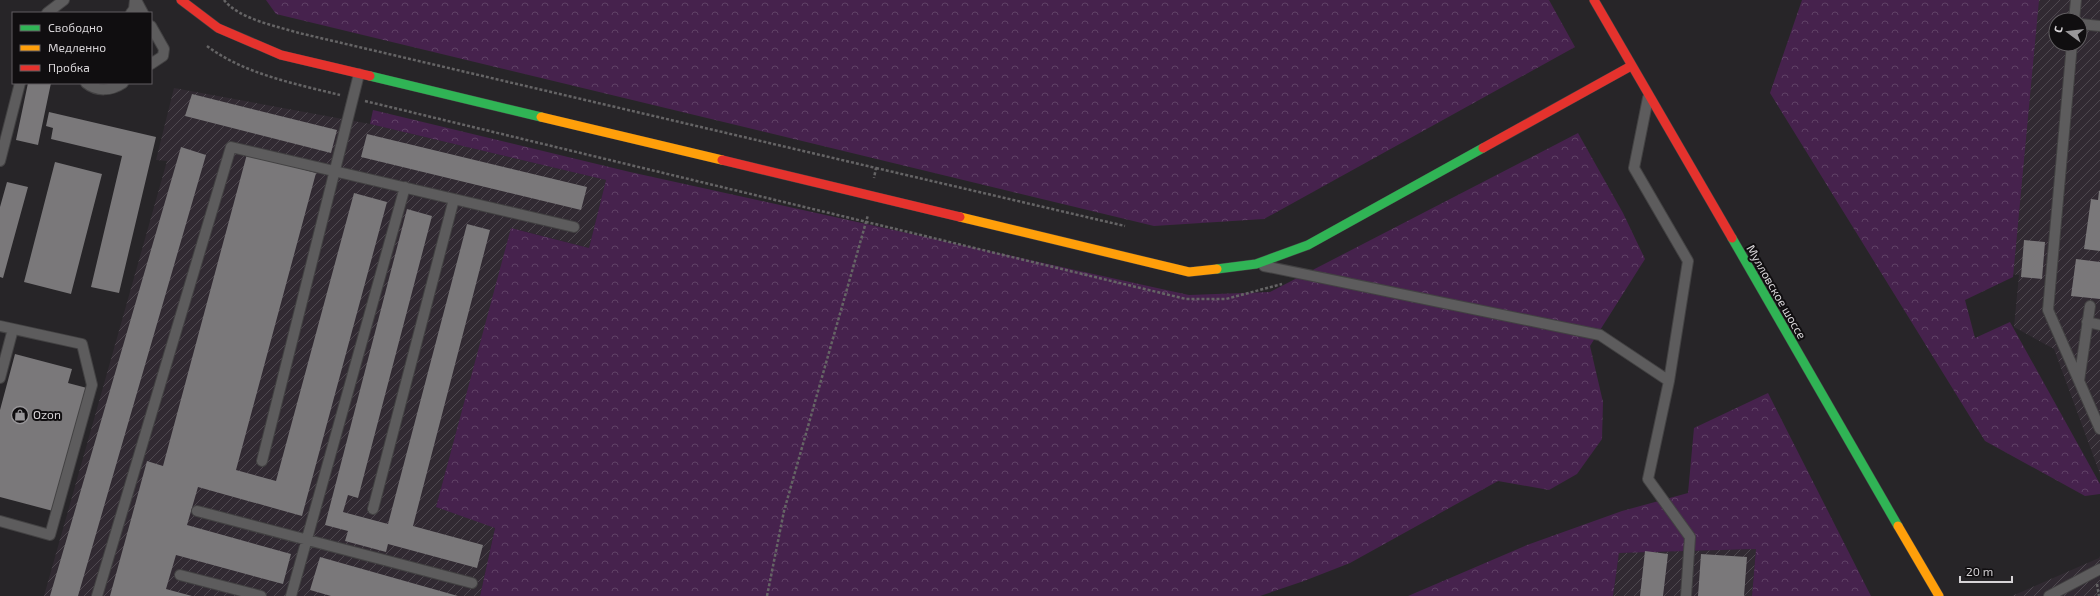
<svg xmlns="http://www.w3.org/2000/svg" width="2100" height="596" font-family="'Exo 2',sans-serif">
  <defs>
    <pattern id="industrial-furrows" width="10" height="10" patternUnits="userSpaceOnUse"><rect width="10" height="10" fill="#312a32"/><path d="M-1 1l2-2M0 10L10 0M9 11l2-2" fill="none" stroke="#4e484f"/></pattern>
    <pattern id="forest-crowns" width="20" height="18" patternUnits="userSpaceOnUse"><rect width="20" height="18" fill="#46224d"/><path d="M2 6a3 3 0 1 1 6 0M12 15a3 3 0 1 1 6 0" fill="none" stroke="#604166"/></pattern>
  </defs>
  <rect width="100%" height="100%" fill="#272528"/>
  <path fill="url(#industrial-furrows)" fill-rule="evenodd" d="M2023 0H2100V474L2054 349 2014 327 2019 275 1992 272ZM2056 20H2080V44H2056Z
    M174 88 370 124 606 180 589 248 512 228 436 507 495 527 480 596H44L167 161 156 160Z
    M1756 549 1752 596H1613L1619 553Z
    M2100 556V596H2012L2099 558Z"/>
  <path fill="url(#forest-crowns)" d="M266 0H1549L1575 47 1264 219 1154 226 276 14Z
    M1802 0H2039L2013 277 1965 300 1975 338 2010 322 2100 484V494L2085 496 1985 441 1770 93Z
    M373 110 630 172 1189 295 1270 292 1578 133 1623 213 1645 259 1590 346 1603 402 1602 439 1577 474 1549 490 1498 481 1350 563 1304 581 1260 596H480L495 528 436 507 511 228 589 248 606 180 370 124Z
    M1768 393 1871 596H1752L1756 549 1619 553 1613 596H1408L1527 545 1622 511 1688 493 1694 428Z"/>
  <path fill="#7a787a" d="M28 83H51L38 145 16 140Z
    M192 94 337 130 331 153 185 116Z
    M49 112 156 137 119 293 91 287 122 156 51 139 53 128 46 126Z
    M367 134 587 187 581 210 361 157Z
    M181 147 206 155 78 596H50Z
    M247 154 316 173 236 470 276 481 354 193 387 202 302 516 198 487 187 525 291 554 283 584 176 555 166 589 192 596H110L147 461 163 466Z
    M55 162 102 174 71 294 24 282Z
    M7 182 28 187 3 278 0 277V207Z
    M2099 191H2100V251L2084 249 2091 199 2098 200Z
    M407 209 432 216 358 498 348 495 343 512 388 524 467 224 490 230 413 526 483 545 477 568 388 544 386 552 345 541 348 531 325 525Z
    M2024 240 2045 242 2042 279 2021 277Z
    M2076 259 2100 262V299L2071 296Z
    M15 354 72 369 68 383 87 388 53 511 0 497V410Z
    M1645 551 1668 554 1663 596H1640Z
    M1701 554 1747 557 1744 596H1698Z
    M320 557 458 596H331L310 590Z"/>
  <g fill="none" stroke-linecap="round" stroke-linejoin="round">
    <g stroke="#434243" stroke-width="12">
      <path id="lane" d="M136 0 143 13
        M47 13 64 0
        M131 13 134 9 135 0
        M2074 20 2076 0
        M2080 24 2100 26
        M151 26 164 49 163 56 151 64
        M2072 44 2048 310 2100 429
        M86 83C97 92 111 91 123 83
        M1648 98 1634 168 1688 261 1669 381
        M0 161 20 83
        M1264 266 1600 335 1669 381 1648 479 1690 537 1686 596
        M2087 322 2100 325
        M0 326 82 344 92 385 50 535 0 521
        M0 378 13 329
        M2079 381 2090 306
        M262 461 359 74
        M373 509 454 199
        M197 511 472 583
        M180 575 261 596
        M97 596 231 147 574 227
        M291 596 405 187
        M2049 596 2100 569"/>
    </g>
    <g stroke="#434243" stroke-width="10">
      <path id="fast" d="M370 76 541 117
        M1732 238 1898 526
        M1217 269 1256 264 1308 245 1483 148"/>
    </g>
    <g stroke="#434243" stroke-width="10">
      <path id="slow" d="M541 117 722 160
        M960 217 1189 272 1217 269
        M1898 526 1939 596"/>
    </g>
    <g stroke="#434243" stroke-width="10">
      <path id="jam" d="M181 0 218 28 281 55 370 76
        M1594 0 1732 238
        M1483 148 1631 66
        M722 160 960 217"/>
    </g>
    <path stroke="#656465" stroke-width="2.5" stroke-dasharray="3 2" stroke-linecap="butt" d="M224 0C239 19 276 26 299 33L876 168 874 178
      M207 46C244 74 296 84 340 95
      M365 101 1186 299H1226L1282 284
      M876 168 1125 226
      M2097 584 2099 596
      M767 596 784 511 868 215"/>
    <use href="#lane" stroke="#5d5c5d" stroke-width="10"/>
    <use href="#fast" stroke="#30b455" stroke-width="9"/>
    <use href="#slow" stroke="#ff9f0a" stroke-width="9"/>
    <use href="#jam" stroke="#e5322d" stroke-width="9"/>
  </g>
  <defs>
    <g id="shop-ring" transform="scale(0.9)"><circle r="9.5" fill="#100e10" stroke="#99979a" stroke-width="1.5"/><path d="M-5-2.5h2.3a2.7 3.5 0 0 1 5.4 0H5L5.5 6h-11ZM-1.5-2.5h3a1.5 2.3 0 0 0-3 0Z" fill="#99979a"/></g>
  </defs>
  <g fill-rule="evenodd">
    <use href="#shop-ring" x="20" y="415"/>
  </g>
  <g text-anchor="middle" stroke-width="4" stroke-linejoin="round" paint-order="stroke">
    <g font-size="12" fill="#d7d4d7" stroke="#100e10">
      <text transform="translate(1776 292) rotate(60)" y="4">Мулловское шоссе</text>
    </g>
    <g font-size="12" fill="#d7d4d7" stroke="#100e10" text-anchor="start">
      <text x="33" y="419">Ozon</text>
    </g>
  </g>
  <rect x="12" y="12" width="140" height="72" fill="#100e10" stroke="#605d60"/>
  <rect x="20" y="25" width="20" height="6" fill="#30b455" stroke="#605d60"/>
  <text x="48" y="32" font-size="12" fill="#d7d4d7">Свободно</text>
  <rect x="20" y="45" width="20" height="6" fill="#ff9f0a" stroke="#605d60"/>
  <text x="48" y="52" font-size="12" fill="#d7d4d7">Медленно</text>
  <rect x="20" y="65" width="20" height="6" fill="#e5322d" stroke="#605d60"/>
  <text x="48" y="72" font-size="12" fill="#d7d4d7">Пробка</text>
  <g transform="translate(2068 32) rotate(285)"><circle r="19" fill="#100e10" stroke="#605d60"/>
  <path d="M0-3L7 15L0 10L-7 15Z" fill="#99979a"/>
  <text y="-6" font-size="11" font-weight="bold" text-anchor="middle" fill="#d7d4d7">С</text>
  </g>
  <path d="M1960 576v6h52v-6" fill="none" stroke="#d7d4d7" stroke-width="2"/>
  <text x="1966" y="576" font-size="12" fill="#d7d4d7" stroke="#100e10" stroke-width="3" paint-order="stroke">20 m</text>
</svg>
